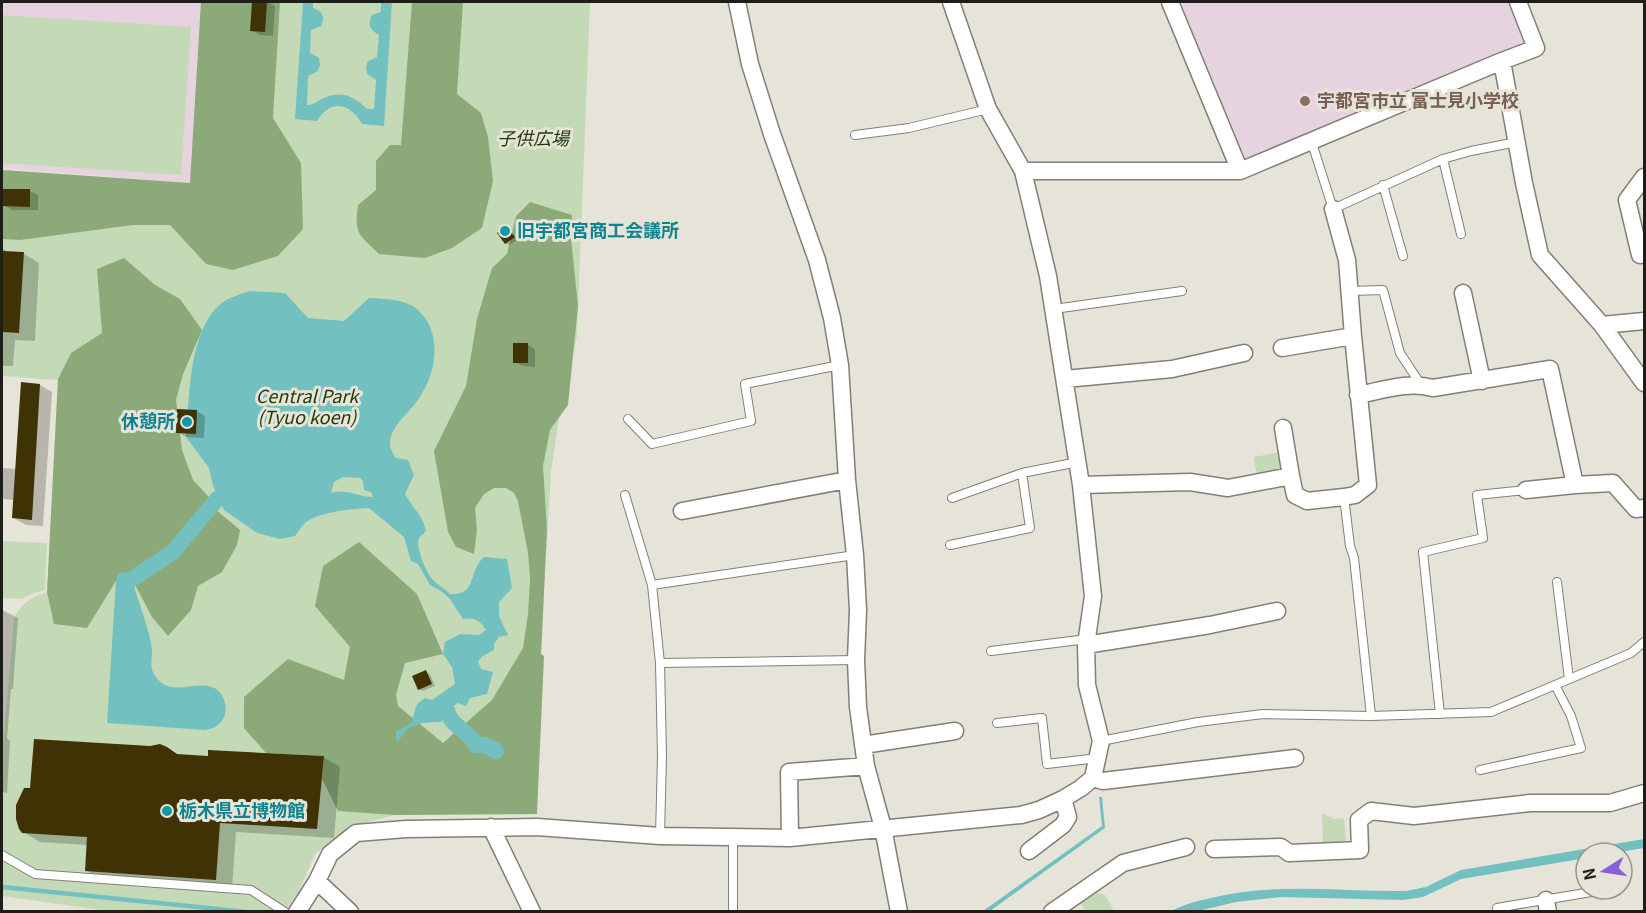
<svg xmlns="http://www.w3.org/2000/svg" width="1646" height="913" font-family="Georgia,'Noto Sans JP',serif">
  <rect width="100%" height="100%" fill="#e6e3d8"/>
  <path fill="#e7d2df" d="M2 2H201L190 183 2 168Z
    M1180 2H1510L1527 42 1247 161Z"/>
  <path fill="#c4dab7" d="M201 2H590L577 336 560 411 551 471 545 570 534 813 395 815 349 827 315 854 300 889 285 911 116 912 2 896V758L14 618C22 603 31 597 47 592L58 380 2 376V170L190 183Z
    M2 15 191 27 181 175 2 163Z
    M1281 452 1283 465 1278 474 1257 478 1254 457Z
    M2 541 47 543 45 590 34 593 21 599 2 598Z
    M1322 813 1334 819 1344 818 1346 841 1323 843Z
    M1096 893 1105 895 1114 911H1086L1080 903Z"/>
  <path fill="#8caa79" d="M201 2H280L273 118 301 163 303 229 278 256 233 270 206 264 170 225H133L20 240 2 239V170L190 183Z
    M412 2H463L457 94 481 113 488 137 493 181 482 228 452 248 425 258 379 254C359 234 354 235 358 205L376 190V161L390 145H401Z
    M530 202 572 215 571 238 578 306 568 405 550 430 543 466 547 529 541 654 544 656 537 814 395 815 338 811 322 779 324 756 266 753 244 728V697L288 659 344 680 350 647 315 606 323 566 359 542 417 594 443 654 405 663 396 695 398 706 443 743 492 700 523 648 528 614 530 578 528 553 518 501 514 493 506 488H494L484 494 475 508 477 530 474 554 456 547 448 532 434 451 466 386 477 319 492 268 507 254 516 216Z
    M124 258 155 285 180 299 202 330 183 374 176 400 182 450 193 480 207 495 215 509 240 530 237 545 222 572 198 586 191 610 168 636 152 617 132 579 116 581 87 628 54 624 47 592 58 379 71 353 102 333 97 269Z"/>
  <path fill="#72c0c0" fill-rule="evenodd" d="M303 2H313V8C322 10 326 17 321 26L311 30 310 53 319 58 320 65 318 71 308 76 307 105C315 105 317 101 324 98 341 90 355 97 367 109H374L376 80 367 74 366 67 368 61 377 57 379 35C370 30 367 25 372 15L381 12V2H392L384 126 362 124C350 102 330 99 317 121L295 119Z
    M250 291 285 293 308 318 344 321 369 298C385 299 406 299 418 310 442 332 437 370 421 395 413 410 392 424 390 441 389 448 393 453 396 458L408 460 414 475 405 494C413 509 423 515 426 531 424 534 421 535 419 538 415 546 426 572 432 579 437 585 445 588 450 594 478 596 467 572 484 557L507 559 512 588 499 602V616L508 635 499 637 494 644V650L483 656 478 661 481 669 493 672 487 694 470 698 466 706 458 703 447 710 441 722C430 722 415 722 407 730 402 735 402 738 396 741V732L411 723 417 704 425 698 432 700 455 684 452 667 443 654 445 642 460 634 479 635 486 630C479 619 475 618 463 619L450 599 441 591 430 585 418 564 411 561 404 537 369 508C352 509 316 512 304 524 301 527 298 532 295 536L280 539 257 533 224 510 213 486 209 468 186 437C190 396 188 321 228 299 235 296 243 293 250 291ZM343 477 360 478 363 481 364 490 371 492 373 497C359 497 344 488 331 493L334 482Z
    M125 572 132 579C136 595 152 636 152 651 152 661 149 668 156 677 170 696 189 683 208 686 224 688 231 710 221 722 216 727 212 729 205 730L107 723 116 581 118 574Z
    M1099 797H1102L1105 828 990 911H983L1102 826Z
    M1644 839V848L1614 853H1586V858L1461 879 1423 897 1403 900 1281 897 1236 902 1198 911H1172C1184 904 1198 901 1211 898 1276 882 1341 892 1406 891L1426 887 1461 870Z"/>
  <path fill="#0003" d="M254 2H268L275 6 273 36 260 35 252 30Z
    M30 191 38 195V210H12L4 205Z
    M506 227 517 240 509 245 506 243Z
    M2 248 10 253 24 254 39 263 35 341 15 340 13 366H2Z
    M527 344 535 349V367L523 366 515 362Z
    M22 384 40 385 52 392 43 526 26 525 14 518 15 500 2 499V468L17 469Z
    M197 411 205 416 204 438 186 437 178 432Z
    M2 610 18 618 13 689H11L7 738 10 741 7 793 2 792Z
    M426 672 430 674 435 686 423 691 419 689Z
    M180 756 323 757 340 767 334 838 236 832 232 888 103 880 86 870 88 845 40 842 23 832Z"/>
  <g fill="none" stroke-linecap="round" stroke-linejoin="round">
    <path stroke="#72c0c0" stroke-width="4.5" d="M2 887 247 912"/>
    <path stroke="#72c0c0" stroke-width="16" d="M132 579 173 552 217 499
      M447 710C451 727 468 730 476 745H485L496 751"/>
  </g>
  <path fill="#3f3306" d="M252 2H267L265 32 250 31Z
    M3 189H30V207L3 206Z
    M506 226 515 237 505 244 497 233Z
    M2 251 24 252 19 333 2 332Z
    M513 343H528V363H513Z
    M21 382 40 384 32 520 12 518Z
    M177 409 197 410 196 434 176 433Z
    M426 670 432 684 418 690 412 676Z
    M34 739 150 746 160 744 167 747 177 754 208 756V750L324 756 317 829 220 823 216 880 85 871 87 837 22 833 19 829 16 819V805L24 788H30Z"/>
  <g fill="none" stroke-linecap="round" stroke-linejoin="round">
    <g stroke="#827f75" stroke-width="10">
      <path id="lane" d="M855 135 909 128 988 109
        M1311 140 1333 209 1443 159 1471 151 1517 142
        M1443 159 1461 234
        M1383 185 1403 256
        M1351 291 1383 290 1400 353 1421 385
        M1054 309 1182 291
        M628 419 652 444 751 421 745 384 840 365
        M625 495 652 585 660 663 662 756 660 836
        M1344 497 1350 546 1354 558 1371 716
        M952 498 1022 473
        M950 545 1030 528 1022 473 1078 462
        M1557 582 1569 679
        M652 585 855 555
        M991 651 1087 639
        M660 663 856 660
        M1440 714 1423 552 1483 538 1477 495 1526 490
        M997 723 1042 718 1047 764 1098 758
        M1101 741 1198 722 1263 714 1371 716 1491 712 1631 653 1644 642
        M1480 770 1581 748 1571 716 1555 685
        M2 855 35 874 251 890 285 912
        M1497 908 1591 892
        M733 912V838"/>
    </g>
    <g stroke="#827f75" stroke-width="19">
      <path id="street" d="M737 2 750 64 772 134 817 260 832 318 840 365 847 480 855 555 858 610 856 660 858 707 866 766 883 828 899 912
        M1170 2 1240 171 1502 61
        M1518 2 1536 48 1502 61 1524 183 1540 255 1602 325 1644 383
        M1023 171H1240
        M1644 177 1627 200 1640 255 1644 254
        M1463 293 1482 381
        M1602 325 1644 321
        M1282 348 1353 336
        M1065 379 1172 369 1244 353
        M1358 395C1384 390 1408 381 1433 388L1550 369 1575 485 1613 483 1636 509 1644 508
        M1283 428 1291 476
        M1081 485 1190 482 1228 488 1291 476 1295 495 1307 501 1344 497 1355 495 1368 485 1353 336 1347 260 1333 209
        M1526 490 1575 485
        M682 511 847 480
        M1086 645 1210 625 1277 611
        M863 745 955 731
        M1093 778 1103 781 1295 758
        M491 827 532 912
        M790 838 789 772 866 766
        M1214 849 1281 847 1289 853 1360 850 1359 820 1371 811 1414 816 1530 803H1610L1644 793
        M1029 851 1063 825 1068 817 1063 799
        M317 881 350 912
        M1546 900 1548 912
        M297 912 317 881 330 854 356 833 406 829 537 827 660 836 790 838 1021 815 1039 810 1063 799 1081 788 1093 778 1101 741 1087 685 1086 645 1093 596 1081 485 1048 276 1023 171 988 109 951 2
        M1052 912 1123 863 1186 847"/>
    </g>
    <use href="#lane" stroke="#fff" stroke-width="8"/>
    <use href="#street" stroke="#fff" stroke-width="16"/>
  </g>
  <circle fill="#8d6e63" stroke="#e6e3d8" stroke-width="2" cx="1305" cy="101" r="6"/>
  <g fill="#0f9aa8" stroke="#e6e3d8" stroke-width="2">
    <circle cx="505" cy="231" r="6"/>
    <circle cx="187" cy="422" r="6"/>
    <circle cx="167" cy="811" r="6"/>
  </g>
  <g text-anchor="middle" stroke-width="6" stroke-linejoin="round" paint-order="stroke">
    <g font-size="18" font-weight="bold" fill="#785e54" stroke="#e6e3d8" text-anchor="start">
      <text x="1317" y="107">宇都宮市立 富士見小学校</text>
    </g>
    <g font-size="18" font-style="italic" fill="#213d07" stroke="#e6e3d8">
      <text x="533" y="145">子供広場</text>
      <text x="307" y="403">Central Park<tspan x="307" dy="21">(Tyuo koen)</tspan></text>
    </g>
    <g font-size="18" font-weight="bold" fill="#0d838f" stroke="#e6e3d8" text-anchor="start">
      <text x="517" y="237">旧宇都宮商工会議所</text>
      <text x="175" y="428" text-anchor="end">休憩所</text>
      <text x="179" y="817">栃木県立博物館</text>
    </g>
  </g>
  <rect width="1646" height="913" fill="none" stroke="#1f1d1a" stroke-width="6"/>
  <g transform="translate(1604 871) rotate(258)"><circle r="28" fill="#e6e3d8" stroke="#96948c" stroke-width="1.5"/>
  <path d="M0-4.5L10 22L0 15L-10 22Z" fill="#865fd9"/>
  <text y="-9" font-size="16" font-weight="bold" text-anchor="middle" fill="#1f1d1a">N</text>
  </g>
</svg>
